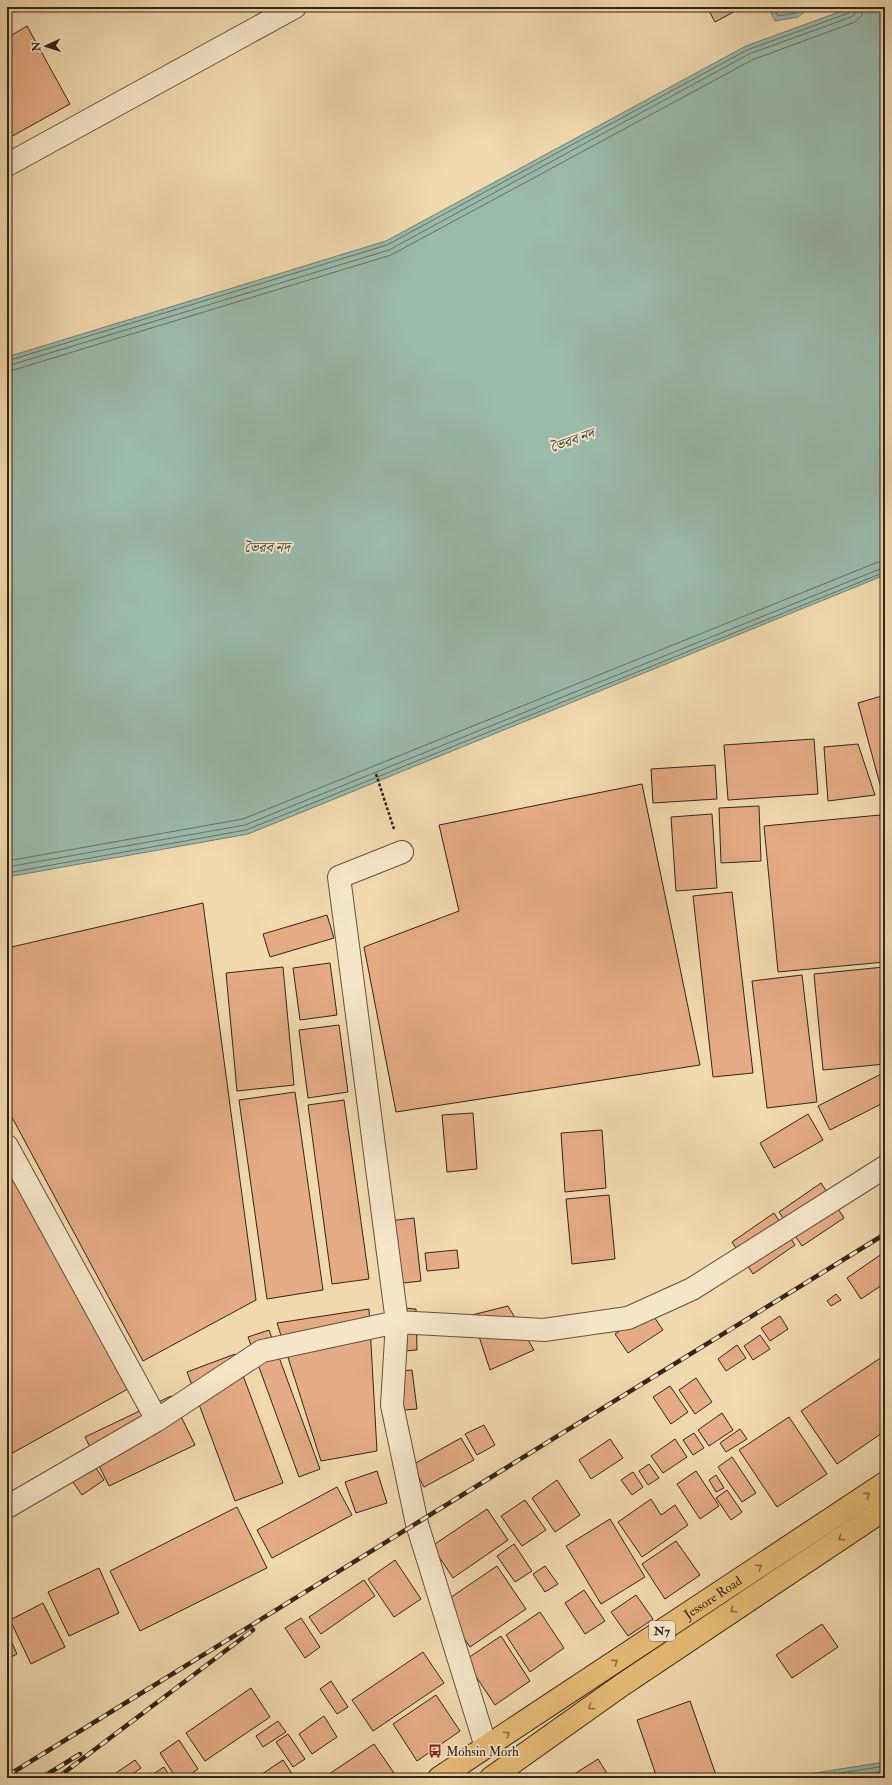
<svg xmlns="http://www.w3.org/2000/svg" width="892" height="1785" font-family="'IM FELL Double Pica','Noto Serif Bengali',serif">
  <rect width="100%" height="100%" fill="#f0d9ad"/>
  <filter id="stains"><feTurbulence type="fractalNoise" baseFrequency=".005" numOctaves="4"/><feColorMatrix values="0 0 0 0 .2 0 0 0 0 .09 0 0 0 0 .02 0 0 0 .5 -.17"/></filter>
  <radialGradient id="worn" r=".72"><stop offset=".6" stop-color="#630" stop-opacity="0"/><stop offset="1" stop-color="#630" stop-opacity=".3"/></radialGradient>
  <path fill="#9abaac" stroke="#727e71" d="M768 7H811L798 17 775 21Z
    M853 7H885V575L248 834 7 877V357L386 241 746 46Z
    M885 1762V1778H783Z"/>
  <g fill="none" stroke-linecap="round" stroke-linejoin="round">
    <path stroke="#687062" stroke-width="1" d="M773 7 778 16 796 13 805 7
      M7 361 387 245 747 50 849 13 852 7
      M7 366 389 250 749 54 851 17 856 13 857 7
      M7 372 391 255 752 60 855 22 862 15 863 7
      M7 861 243 819 878 562 885 561
      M7 867 245 825 885 567
      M7 873 246 830 885 572
      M809 1778 885 1766
      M842 1778 885 1771"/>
  </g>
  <path fill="#e4ab84" stroke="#352519" d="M707 7H740L741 8 715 22Z
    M27 26 70 104 7 139V38Z
    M885 695V803L858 703Z
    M814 739 818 794 728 800 724 745Z
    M858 744 875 795 828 801 824 747Z
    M715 765 717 799 653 803 651 769Z
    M642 784 700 1065 396 1112 364 947 459 911 439 825Z
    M759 806 761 861 721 863 719 808Z
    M712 814 717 888 676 891 671 817Z
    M880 815 885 869V962L778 972 764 826Z
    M732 892 753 1073 713 1077 693 896Z
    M203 903 256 1300 143 1361 7 1108V948Z
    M327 915 334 938 270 957 263 934Z
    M330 963 337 1015 300 1020 293 968Z
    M283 967 294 1085 237 1091 226 973Z
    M884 967 885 1064 823 1070 814 974Z
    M802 975 817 1102 767 1108 752 981Z
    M339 1025 348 1092 308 1098 299 1030Z
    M885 1072V1102L830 1130 818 1106Z
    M295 1092 323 1290 267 1299 239 1100Z
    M344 1100 369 1279 332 1284 308 1105Z
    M473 1113 477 1169 447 1172 442 1115Z
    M808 1114 823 1140 774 1168 760 1143Z
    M602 1130 606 1188 565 1192 561 1133Z
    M7 1162 135 1385 7 1456Z
    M821 1183 844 1218 802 1246 779 1212Z
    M609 1195 615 1259 572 1264 566 1199Z
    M774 1213 795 1245 753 1274 732 1242Z
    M414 1218 421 1281 395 1284 389 1221Z
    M457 1250 459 1268 427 1271 425 1253Z
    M883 1253 885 1256V1283L861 1299 847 1278Z
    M836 1294 841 1300 831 1306 827 1301Z
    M508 1306 534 1350 490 1370 472 1315Z
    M402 1308 416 1309 417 1350 403 1351Z
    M369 1309 377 1451 321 1461 277 1323Z
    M650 1311 663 1330 628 1353 615 1334Z
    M780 1316 788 1329 770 1341 761 1328Z
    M269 1330 320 1469 299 1477 248 1337Z
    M760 1335 770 1349 753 1360 744 1346Z
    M737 1345 746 1358 726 1371 718 1359Z
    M235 1354 283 1483 235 1501 187 1372Z
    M885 1355V1431L837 1464 801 1411Z
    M412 1370 417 1409 404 1410 400 1371Z
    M696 1378 712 1402 695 1414 679 1390Z
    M670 1386 688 1412 671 1424 653 1397Z
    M171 1396 195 1445 109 1486 85 1437Z
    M722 1413 733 1430 709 1446 698 1430Z
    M789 1417 827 1474 777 1507 739 1450Z
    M484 1425 495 1445 477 1455 465 1434Z
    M740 1429 747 1439 726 1452 720 1443Z
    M694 1433 704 1448 693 1455 683 1440Z
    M461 1438 474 1460 424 1487 412 1465Z
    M610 1439 623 1458 591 1479 579 1460Z
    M675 1439 687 1457 663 1473 651 1456Z
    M732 1457 756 1493 742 1502 718 1467Z
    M90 1459 104 1480 82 1495 68 1475Z
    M649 1464 659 1478 648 1485 639 1471Z
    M377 1471 387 1503 356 1513 345 1482Z
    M696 1471 719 1506 700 1519 677 1484Z
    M633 1472 643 1487 632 1495 621 1480Z
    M716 1475 724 1488 716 1492 709 1480Z
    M557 1480 580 1515 555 1532 532 1498Z
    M337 1487 352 1515 272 1558 257 1530Z
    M727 1490 742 1512 731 1520 716 1498Z
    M651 1499 661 1515 675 1505 688 1525 642 1557 618 1522Z
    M525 1500 546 1530 522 1546 501 1516Z
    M237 1507 267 1568 140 1631 110 1571Z
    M487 1509 508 1540 453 1578 432 1546Z
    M610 1519 645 1577 601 1604 566 1546Z
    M676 1541 700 1575 665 1599 642 1564Z
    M514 1544 532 1571 515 1582 497 1556Z
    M395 1560 421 1599 394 1617 368 1579Z
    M497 1566 526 1609 470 1647 441 1604Z
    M545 1566 558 1584 545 1592 533 1574Z
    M99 1568 119 1613 69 1636 48 1592Z
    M364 1580 375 1596 321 1634 309 1617Z
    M584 1590 605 1621 585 1634 565 1603Z
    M636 1595 653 1619 628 1636 611 1612Z
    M43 1603 65 1647 31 1664 10 1620Z
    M540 1612 564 1648 530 1672 506 1635Z
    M301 1618 320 1647 305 1658 285 1628Z
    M822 1624 838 1647 792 1678 776 1655Z
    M7 1632 17 1654 7 1659Z
    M501 1636 530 1681 495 1705 465 1660Z
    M423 1652 444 1683 373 1731 352 1700Z
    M331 1681 348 1707 337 1714 320 1689Z
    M251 1688 270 1717 205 1761 186 1733Z
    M436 1695 460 1731 417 1761 393 1724Z
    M690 1701 717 1778H657L637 1720Z
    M324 1716 337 1737 312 1754 299 1734Z
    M278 1721 286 1732 263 1747 256 1736Z
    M288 1734 305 1759 293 1767 276 1742Z
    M179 1740 198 1769 185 1778H176L160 1753Z
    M374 1744 396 1776 393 1778H323Z
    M598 1759 610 1778H568Z
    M135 1760 141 1768 127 1778H115L113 1775Z
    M283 1760 295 1778H256Z
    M164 1767 171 1778H147Z"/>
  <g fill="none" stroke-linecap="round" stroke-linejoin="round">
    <g stroke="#64523e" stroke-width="24">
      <path id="minor" d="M7 165 295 7
        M402 852 339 877 397 1322 392 1405 417 1524 486 1747
        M7 1146 157 1420
        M7 1507 157 1420 262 1351 397 1322 544 1330 628 1318 692 1289 885 1167"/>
    </g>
    <g stroke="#352519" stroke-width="24">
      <g id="highway">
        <path id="s1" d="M439 1778 885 1483"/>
        <path d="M491 1778 622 1685 885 1509"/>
      </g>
    </g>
    <path stroke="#352519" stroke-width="2.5" stroke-dasharray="3 2" stroke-linecap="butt" d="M376 774 394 829"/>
    <use href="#minor" stroke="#f5e6ca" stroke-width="22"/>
    <use href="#highway" stroke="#e8bc76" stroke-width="22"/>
    <g stroke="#352519" stroke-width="4.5">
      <path id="rail" d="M7 1776 885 1234
        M41 1778 80 1754
        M57 1778 253 1630"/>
    </g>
    <use href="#rail" stroke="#f5e6ca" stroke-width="3" stroke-dasharray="9" stroke-linecap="butt"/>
  </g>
  <defs><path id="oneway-chevron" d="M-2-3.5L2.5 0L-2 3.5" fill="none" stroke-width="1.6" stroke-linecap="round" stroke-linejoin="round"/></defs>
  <g stroke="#8e7048">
    <use href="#oneway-chevron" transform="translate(867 1495) rotate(-34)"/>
    <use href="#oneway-chevron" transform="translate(841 1538) rotate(146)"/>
    <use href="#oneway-chevron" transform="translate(759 1567) rotate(-34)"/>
    <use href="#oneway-chevron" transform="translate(733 1610) rotate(146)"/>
    <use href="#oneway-chevron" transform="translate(615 1662) rotate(-34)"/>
    <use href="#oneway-chevron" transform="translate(591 1707) rotate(145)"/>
    <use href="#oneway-chevron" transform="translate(507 1734) rotate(-34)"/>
  </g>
  <defs>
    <g id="bus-bare" transform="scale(1.08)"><path d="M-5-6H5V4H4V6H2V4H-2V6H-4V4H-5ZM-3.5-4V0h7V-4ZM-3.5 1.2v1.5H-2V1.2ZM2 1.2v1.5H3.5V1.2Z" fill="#8f2418" stroke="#f5e6ca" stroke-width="2.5" paint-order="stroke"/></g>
  </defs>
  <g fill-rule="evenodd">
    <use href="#bus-bare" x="435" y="1751"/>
  </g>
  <g text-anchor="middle" stroke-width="3.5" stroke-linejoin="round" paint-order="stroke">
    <rect fill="#f5e6ca" stroke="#6f5f4e" stroke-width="1" x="649" y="1621" width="26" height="20" rx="3"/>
    <g font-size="12" font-weight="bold" fill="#352519">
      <text x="662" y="1635">N7</text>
    </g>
    <g font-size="13" fill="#352519" stroke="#f5e6ca">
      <text dy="5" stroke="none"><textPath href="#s1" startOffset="328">Jessore Road</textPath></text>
    </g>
    <g font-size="13" fill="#352519" stroke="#f5e6ca" text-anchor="start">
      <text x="446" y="1756">Mohsin Morh</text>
    </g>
    <g font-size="14" font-style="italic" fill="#4e4a3e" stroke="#f5e6ca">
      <text transform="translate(572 440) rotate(-20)" y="5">ভৈরব নদ</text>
      <text x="267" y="552">ভৈরব নদ</text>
    </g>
  </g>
  <rect width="892" height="1785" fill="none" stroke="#f0d9ad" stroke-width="24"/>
  <rect x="8" y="8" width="876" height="1769" fill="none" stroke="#352519" stroke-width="2"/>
  <rect x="12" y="12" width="868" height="1761" fill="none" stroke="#352519"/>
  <g transform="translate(46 46) rotate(267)" stroke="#f5e6ca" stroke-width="3" paint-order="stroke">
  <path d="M0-3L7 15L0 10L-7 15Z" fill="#352519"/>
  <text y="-6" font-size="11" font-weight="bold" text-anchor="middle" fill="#352519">N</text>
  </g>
  <rect width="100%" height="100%" filter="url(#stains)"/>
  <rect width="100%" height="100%" fill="url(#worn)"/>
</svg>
